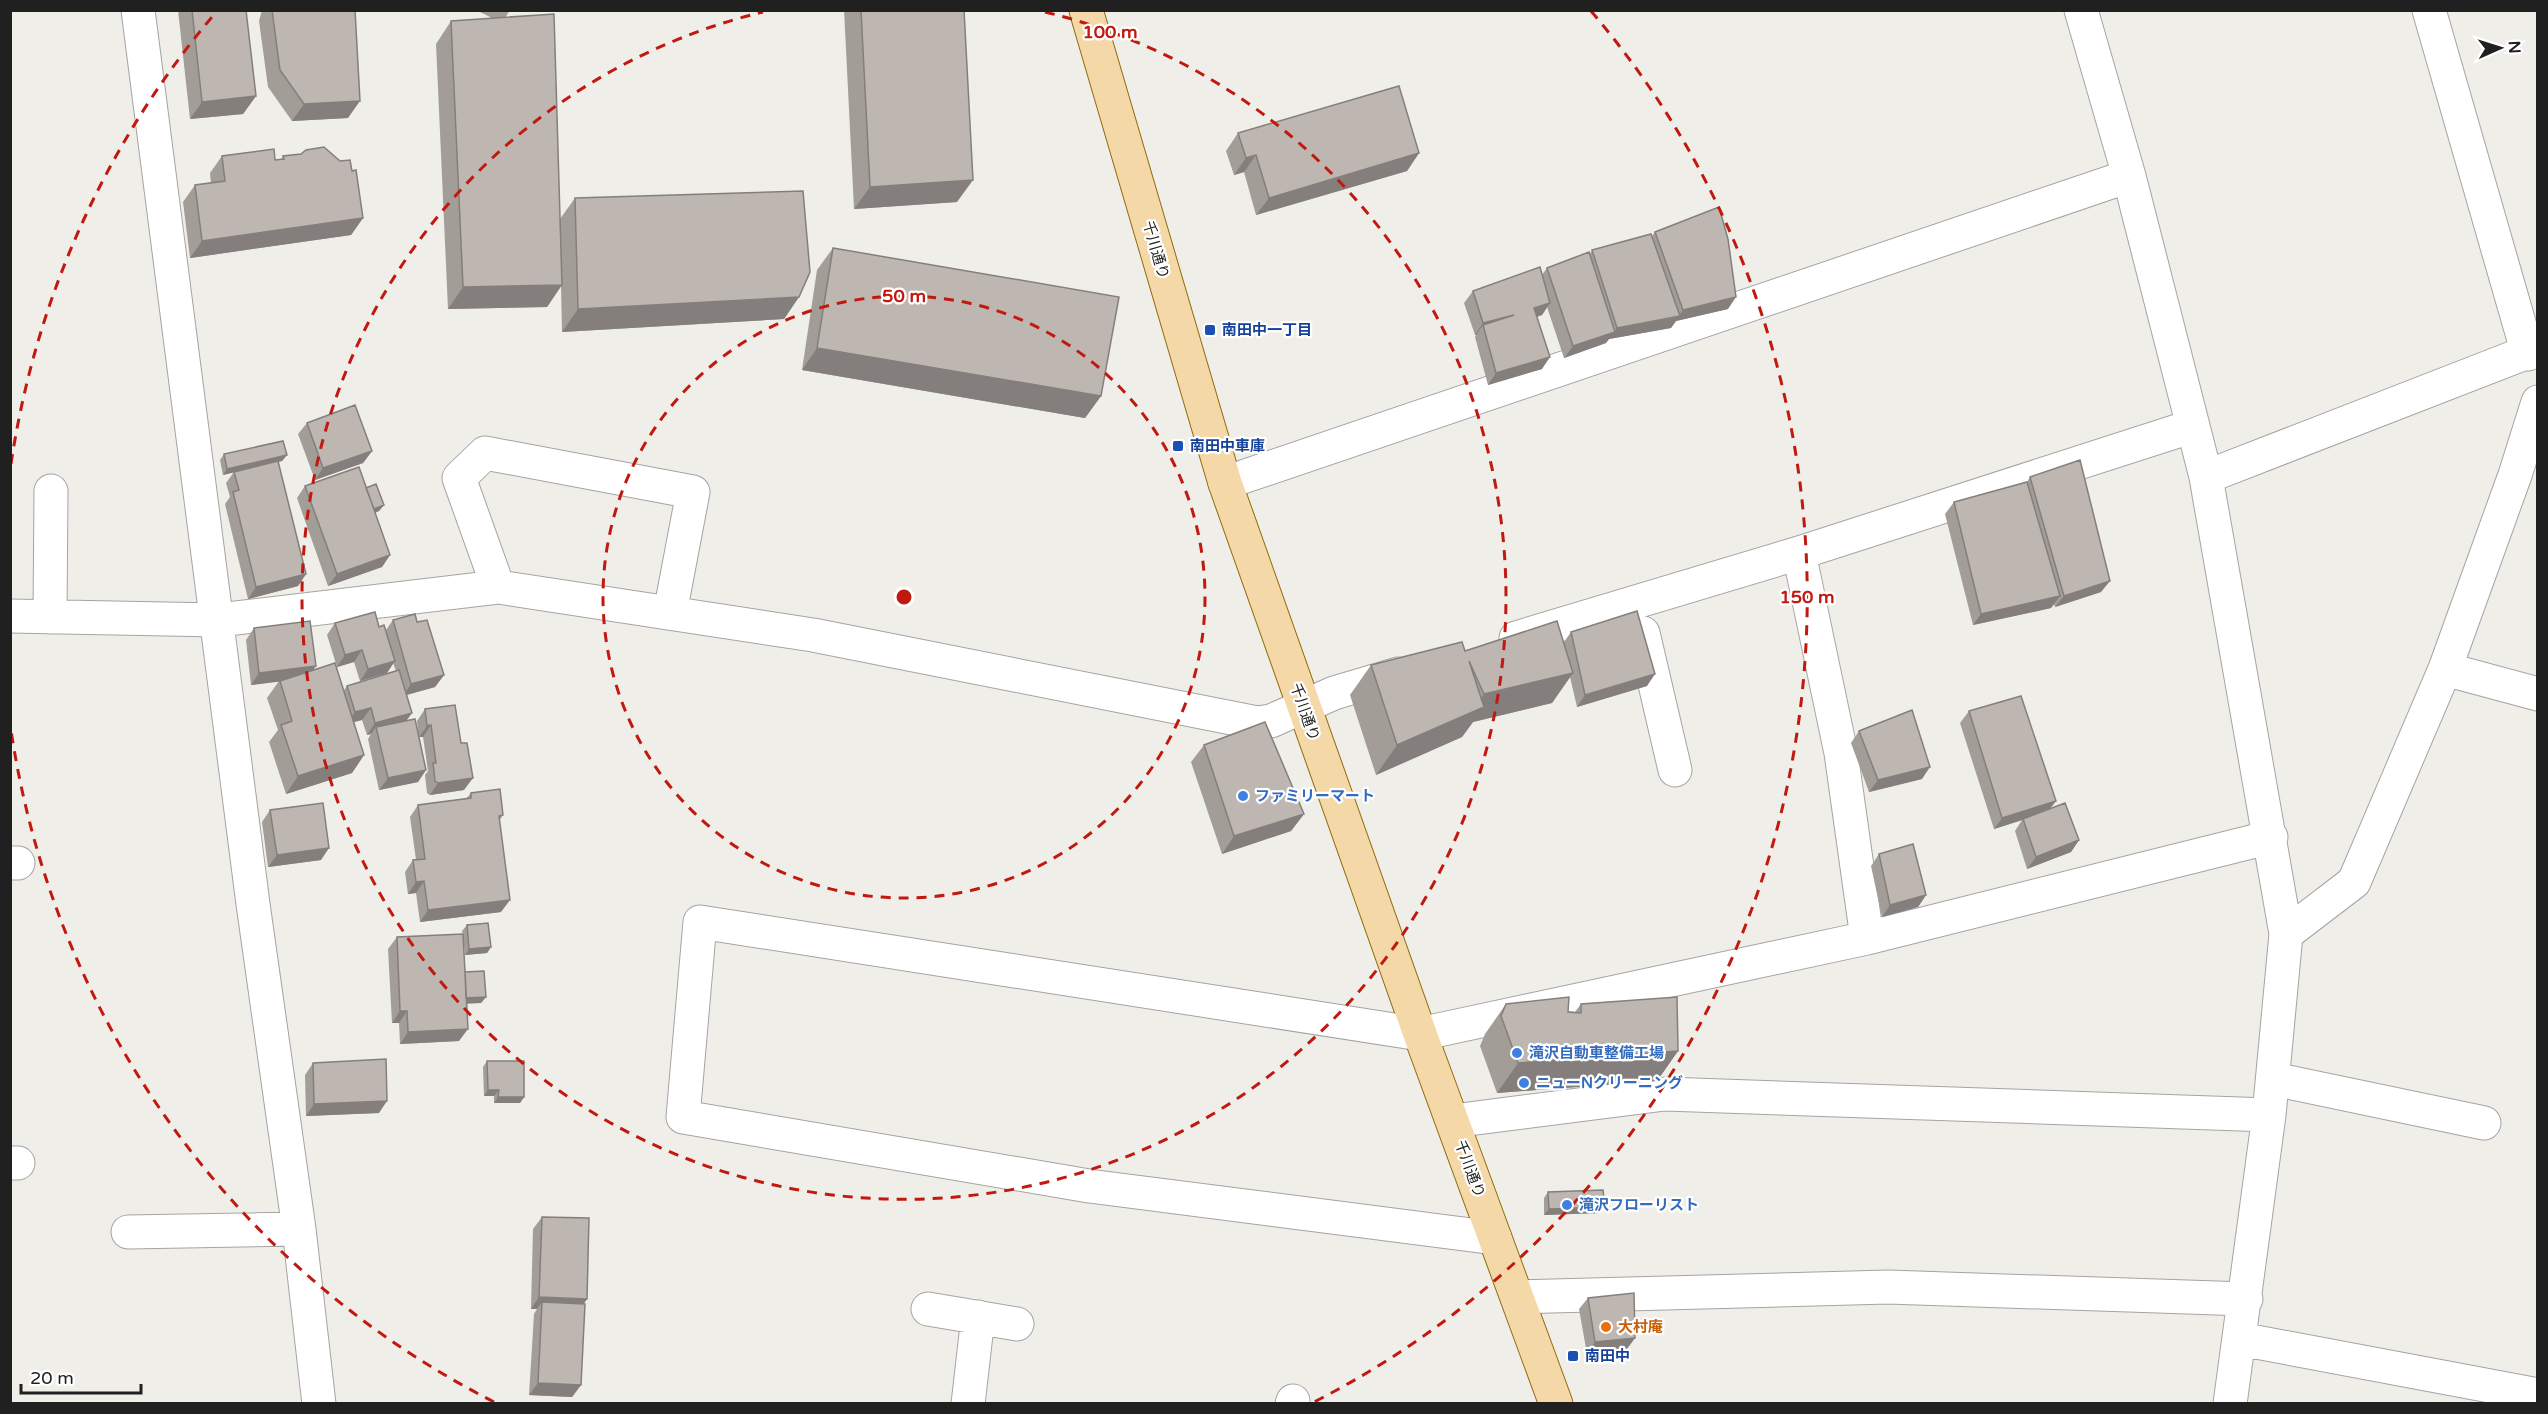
<svg xmlns="http://www.w3.org/2000/svg" width="2548" height="1414" font-family="'Varela Round','Noto Sans JP',sans-serif">
  <rect width="100%" height="100%" fill="#f0eee8"/>
  <g fill="none" stroke-linecap="round" stroke-linejoin="round">
    <g stroke="#a4a4a4" stroke-width="35">
      <path id="minor" d="M138 10 253 904 299 1229 319 1404
        M2081 10 2129 176 2206 477 2286 934 2269 1115 2230 1404
        M2429 10 2528 354
        M2206 477 2538 348
        M1225 483 2129 176
        M1799 553 1841 753 1867 938
        M498 587 459 478 485 453 693 492 670 613
        M10 616 219 620 498 587 813 635 1257 723 1271 721 1334 693 1398 674
        M50 617 51 491
        M1643 633 1675 770
        M1516 638 1799 553 2193 426
        M2445 669 2538 694
        M10 863H18
        M2286 934 2354 882 2445 669 2515 475 2538 402
        M2273 1079 2484 1123
        M1453 1121 1665 1094 2269 1115
        M10 1163H18
        M128 1232 299 1229
        M1495 1238 1089 1186 683 1117 700 922 1420 1034 1867 938 2271 837
        M1519 1297 1888 1287 2246 1299
        M928 1309 1017 1324
        M2240 1339 2538 1395
        M968 1404 978 1317
        M1292 1404 1293 1401"/>
    </g>
    <g stroke="#916c0c" stroke-width="35">
      <path id="major" d="M1086 10 1225 483 1420 1034 1556 1404"/>
    </g>
    <use href="#minor" stroke="#fff" stroke-width="33"/>
    <use href="#major" stroke="#f5d8a8" stroke-width="33"/>
  </g>
  <path fill="#a39d98" d="M178 10H246L256 96 243 114 190 119Z
    M262 10H355L348 118 292 121 268 87 259 21Z
    M476 10H510L505 18 560 219 575 198 799 297 784 319 562 332 561 286 547 307 448 309 436 44 451 21 492 18Z
    M844 10H964L957 202 854 209Z
    M1238 133 1419 153 1407 171 1256 215 1244 172 1234 175 1226 151Z
    M222 156 275 160H281L283 156 352 171 363 218 351 235 190 258 183 202 195 185 211 183 210 173Z
    M1655 232 1728 309 1676 321 1671 328 1609 339 1606 343 1564 358 1547 307 1542 315 1537 317 1542 369 1488 385 1475 337 1476 335H1475L1464 303 1473 291 1542 275 1547 268 1590 254 1592 250 1652 236Z
    M833 248 1101 396 1085 418 802 370 817 270Z
    M307 423 372 451 363 463 315 480 298 434Z
    M224 454 287 455 282 461 278 462 306 574 298 586 248 599 225 504 230 497 226 483 234 472 223 475 220 460Z
    M2030 477 2101 592 2055 607 2054 604 2051 608 1973 625 1945 514 1954 502 2027 482Z
    M305 486 366 488 384 505 379 511 375 513 390 555 382 567 328 586 297 498Z
    M393 620 417 622 444 675 435 687 406 695 412 713 406 721 418 731 417 721 425 709 464 790 430 795 427 793 425 775 428 771 423 737H419L426 770 418 782 379 790 368 739 371 734 367 735 362 720 354 722 364 755 352 773 286 794 269 742 278 730 267 698 279 681 251 685 246 640 254 628 344 690 347 686 396 671 393 663 387 673 360 681 354 662 337 667 327 635 335 623 379 627 386 630Z
    M1571 632 1647 686 1577 707 1570 677 1552 703 1473 722 1462 737 1376 775 1350 695 1371 665 1465 651 1564 642Z
    M1969 711 2056 801 2050 809 2079 840 2071 852 2027 869 2015 831 2022 820 1994 829 1960 723Z
    M1859 731 1922 779 1869 792 1851 743Z
    M1204 745 1304 814 1291 831 1222 854 1191 762Z
    M471 793 503 815 499 821 501 912 420 922 416 893 408 894 405 872 413 860H416L410 817 418 805 466 799Z
    M270 810 321 860 268 867 262 822Z
    M1879 854 1926 895 1918 907 1882 917 1871 866Z
    M467 925 491 947 487 953 465 955 463 935 465 972 486 997 481 1003H466L459 1041 400 1044 399 1023H392L388 949 397 937 463 934 462 931Z
    M1506 1004 1575 1012 1581 1004 1678 1051 1657 1081 1497 1093 1480 1046 1485 1034Z
    M487 1061 524 1097 520 1103H494V1096H484L483 1067Z
    M313 1063 379 1113 306 1116 305 1075Z
    M1548 1192 1600 1213 1544 1215V1198Z
    M542 1217 587 1299 583 1304 581 1385 572 1397 529 1395 534 1314 537 1309H531L533 1229Z
    M1588 1298 1635 1338 1626 1350 1587 1354 1579 1309Z"/>
  <path fill="#847f7c" d="M256 96 243 114 190 119 202 102Z
    M360 101 348 118 292 121 304 104Z
    M1419 153 1407 171 1256 215 1269 198Z
    M1256 155 1244 172 1234 175 1246 158Z
    M973 180 957 202 854 209 870 187Z
    M363 218 351 235 190 258 202 241Z
    M562 285 547 307 448 309 463 287Z
    M799 297 784 319 562 332 578 309Z
    M1736 297 1728 309 1676 321 1671 328 1609 339 1606 343 1564 358 1573 346 1614 332 1617 328 1678 317 1683 310Z
    M1550 303 1542 315 1525 320 1534 308Z
    M1514 315 1483 325 1476 335H1475L1483 323Z
    M817 348 1101 396 1085 418 802 370Z
    M1550 357 1542 369 1488 385 1496 373Z
    M372 451 363 463 315 480 323 468Z
    M287 455 282 461 223 475 227 469Z
    M384 505 379 511 368 515 372 509Z
    M390 555 382 567 328 586 337 574Z
    M306 574 298 586 248 599 256 587Z
    M2110 581 2101 592 2055 607 2064 596Z
    M2060 596 2051 608 1973 625 1981 614Z
    M362 650 354 662 337 667 345 655Z
    M395 661 387 673 360 681 368 669Z
    M316 666 308 678 251 685 259 673Z
    M1573 673 1552 703 1473 722 1462 737 1376 775 1397 745 1470 713 1484 694Z
    M1655 674 1647 686 1577 707 1585 695Z
    M444 675 435 687 403 696 411 684Z
    M371 708 362 720 346 724 355 712Z
    M412 713 403 725 376 727 371 734 367 735 375 723Z
    M431 725 423 737H419L427 726Z
    M364 755 352 773 286 794 298 776Z
    M1930 767 1922 779 1869 792 1878 780Z
    M426 770 418 782 379 790 388 778Z
    M473 778 464 790 430 795 438 783Z
    M2056 801 2047 812 1994 829 2002 818Z
    M1304 814 1291 831 1222 854 1234 836Z
    M2079 840 2071 852 2027 869 2036 857Z
    M329 848 321 860 268 867 277 855Z
    M424 881 416 893 408 894 416 882Z
    M1926 895 1918 907 1882 917 1890 905Z
    M510 900 501 912 420 922 428 910Z
    M491 947 487 953 465 955 469 949Z
    M486 997 481 1003 462 1004 466 998Z
    M400 1011H407L399 1023H392Z
    M468 1029 459 1041 400 1044 408 1032Z
    M1678 1051 1657 1081 1497 1093 1518 1063Z
    M488 1090H499L494 1096H484Z
    M498 1097H524L520 1103H494Z
    M387 1101 379 1113 306 1116 314 1104Z
    M1605 1207 1600 1213 1544 1215 1549 1209Z
    M539 1297 587 1299 579 1311 542 1302 537 1309H531Z
    M1635 1338 1626 1350 1587 1354 1595 1342Z
    M538 1383 581 1385 572 1397 529 1395Z"/>
  <path fill="#bdb6b1" stroke="#847f7c" stroke-width="1.5" d="M192 10H246L256 96 202 102Z
    M272 10H355L360 101 304 104 280 70Z
    M861 10H964L973 180 870 187Z
    M554 14 562 285 463 287 451 21Z
    M1399 86 1419 153 1269 198 1256 155 1246 158 1238 133Z
    M324 147 340 161 350 160 352 171 356 170 363 218 202 241 195 185 225 181 222 156 274 149 275 160 284 159 283 156 301 154 306 150Z
    M803 191 810 272 799 297 578 309 575 198Z
    M1719 207 1728 239 1736 297 1683 310 1655 232Z
    M1651 234 1680 316 1617 328 1592 250Z
    M833 248 1119 297 1101 396 817 348Z
    M1589 252 1615 332 1573 346 1547 268Z
    M1540 267 1550 303 1534 308 1550 357 1496 373 1483 325 1514 315 1483 323 1473 291Z
    M355 405 372 451 323 468 307 423Z
    M283 441 287 455 227 469 224 454Z
    M2080 460 2110 581 2064 596 2030 477Z
    M278 461 306 574 256 587 233 492 239 490 234 472Z
    M359 467 390 555 337 574 305 486Z
    M2027 482 2060 596 1981 614 1954 502Z
    M376 484 384 505 374 509 366 488Z
    M1637 611 1655 674 1585 695 1571 632Z
    M375 612 379 627 384 625 395 661 368 669 362 650 345 655 335 623Z
    M415 614 417 622 427 620 444 675 411 684 393 620Z
    M310 621 316 666 259 673 254 628Z
    M1557 621 1573 673 1484 694 1469 661 1484 707 1397 745 1371 665 1462 642 1465 651Z
    M335 663 364 755 298 776 281 725 292 721 280 681Z
    M399 670 412 713 375 723 371 708 355 712 347 686Z
    M2021 696 2056 801 2002 818 1969 711Z
    M455 705 461 743H467L473 778 438 783 435 781 433 763H436L431 725 427 726 425 709Z
    M1912 710 1930 767 1878 780 1859 731Z
    M415 719 426 770 388 778 376 727Z
    M1265 722 1304 814 1234 836 1204 745Z
    M500 789 503 815 499 816 510 900 428 910 424 881 416 882 413 860 425 859 418 805 471 798V793Z
    M323 803 329 848 277 855 270 810Z
    M2065 803 2079 840 2036 857 2023 819Z
    M1913 844 1926 895 1890 905 1879 854Z
    M488 923 491 947 469 949 467 925Z
    M463 934 468 1029 408 1032 407 1011H400L397 937Z
    M484 971 486 997 466 998 465 972Z
    M1569 997 1568 1012 1581 1013V1004L1677 997 1678 1051 1518 1063 1501 1016 1506 1004Z
    M386 1059 387 1101 314 1104 313 1063Z
    M487 1061H524V1097H498L499 1090H488Z
    M1603 1190 1605 1207 1549 1209 1548 1192Z
    M542 1217 589 1218 587 1299 539 1297Z
    M1634 1293 1635 1338 1595 1342 1588 1298Z
    M542 1302 585 1304 581 1385 538 1383Z"/>
  <g fill="none" stroke="#c11910" stroke-width="3" stroke-dasharray="10 8">
    <circle cx="904" cy="597" r="301"/>
    <path d="M1045 12A602 602 0 1 1 763 12"/>
    <path d="M494 1402A903 903 0 0 1 11 730M11 464A903 903 0 0 1 217 11M1591 11A903 903 0 0 1 1314 1402"/>
  </g>
  <g fill="#1a4fb4" stroke="#fff" stroke-width="2">
    <rect x="1204" y="324" width="12" height="12" rx="3"/>
    <rect x="1172" y="440" width="12" height="12" rx="3"/>
    <rect x="1567" y="1350" width="12" height="12" rx="3"/>
  </g>
  <g fill="#3f7fe0" stroke="#fff" stroke-width="2">
    <circle cx="1243" cy="796" r="6"/>
    <circle cx="1517" cy="1053" r="6"/>
    <circle cx="1524" cy="1083" r="6"/>
    <circle cx="1567" cy="1205" r="6"/>
  </g>
  <circle fill="#e8710a" stroke="#fff" stroke-width="2" cx="1606" cy="1327" r="6"/>
  <g text-anchor="middle" stroke-width="4.5" stroke-linejoin="round" paint-order="stroke">
    <g font-size="15" fill="#202020" stroke="#fff">
      <text transform="translate(1156 250) rotate(74)" y="5">千川通り</text>
      <text transform="translate(1305 712) rotate(71)" y="5">千川通り</text>
      <text transform="translate(1470 1169) rotate(70)" y="5">千川通り</text>
    </g>
    <g font-size="15" font-weight="bold" fill="#164399" stroke="#fff" text-anchor="start">
      <text x="1222" y="335">南田中一丁目</text>
      <text x="1190" y="451">南田中車庫</text>
      <text x="1585" y="1361">南田中</text>
    </g>
    <g font-size="15" font-weight="bold" fill="#366cbe" stroke="#fff" text-anchor="start">
      <text x="1255" y="801">ファミリーマート</text>
      <text x="1529" y="1058">滝沢自動車整備工場</text>
      <text x="1536" y="1088">ニューNクリーニング</text>
      <text x="1579" y="1210">滝沢フローリスト</text>
    </g>
    <g font-size="15" font-weight="bold" fill="#c56008" stroke="#fff" text-anchor="start">
      <text x="1618" y="1332">大村庵</text>
    </g>
  </g>
  <circle cx="904" cy="597" r="9" fill="#c11910" stroke="#fff" stroke-width="3"/>
  <g font-size="18" text-anchor="middle" font-weight="bold" fill="#c11910" stroke="#fff" stroke-width="4.5" stroke-linejoin="round" paint-order="stroke">
    <text x="1110" y="38">100 m</text>
    <text x="904" y="302">50 m</text>
    <text x="1807" y="603">150 m</text>
  </g>
  <rect width="2548" height="1414" fill="none" stroke="#202020" stroke-width="24"/>
  <g transform="translate(2500 48) rotate(87)" stroke="#ffffff" stroke-width="4.5" paint-order="stroke">
  <path d="M0-4.5L10 22L0 15L-10 22Z" fill="#202020"/>
  <text y="-9" font-size="16" font-weight="bold" text-anchor="middle" fill="#202020">N</text>
  </g>
  <path d="M21 1384v9h120v-9" fill="none" stroke="#202020" stroke-width="3"/>
  <text x="30" y="1384" font-size="18" fill="#202020" stroke="#ffffff" stroke-width="4.5" paint-order="stroke">20 m</text>
</svg>
